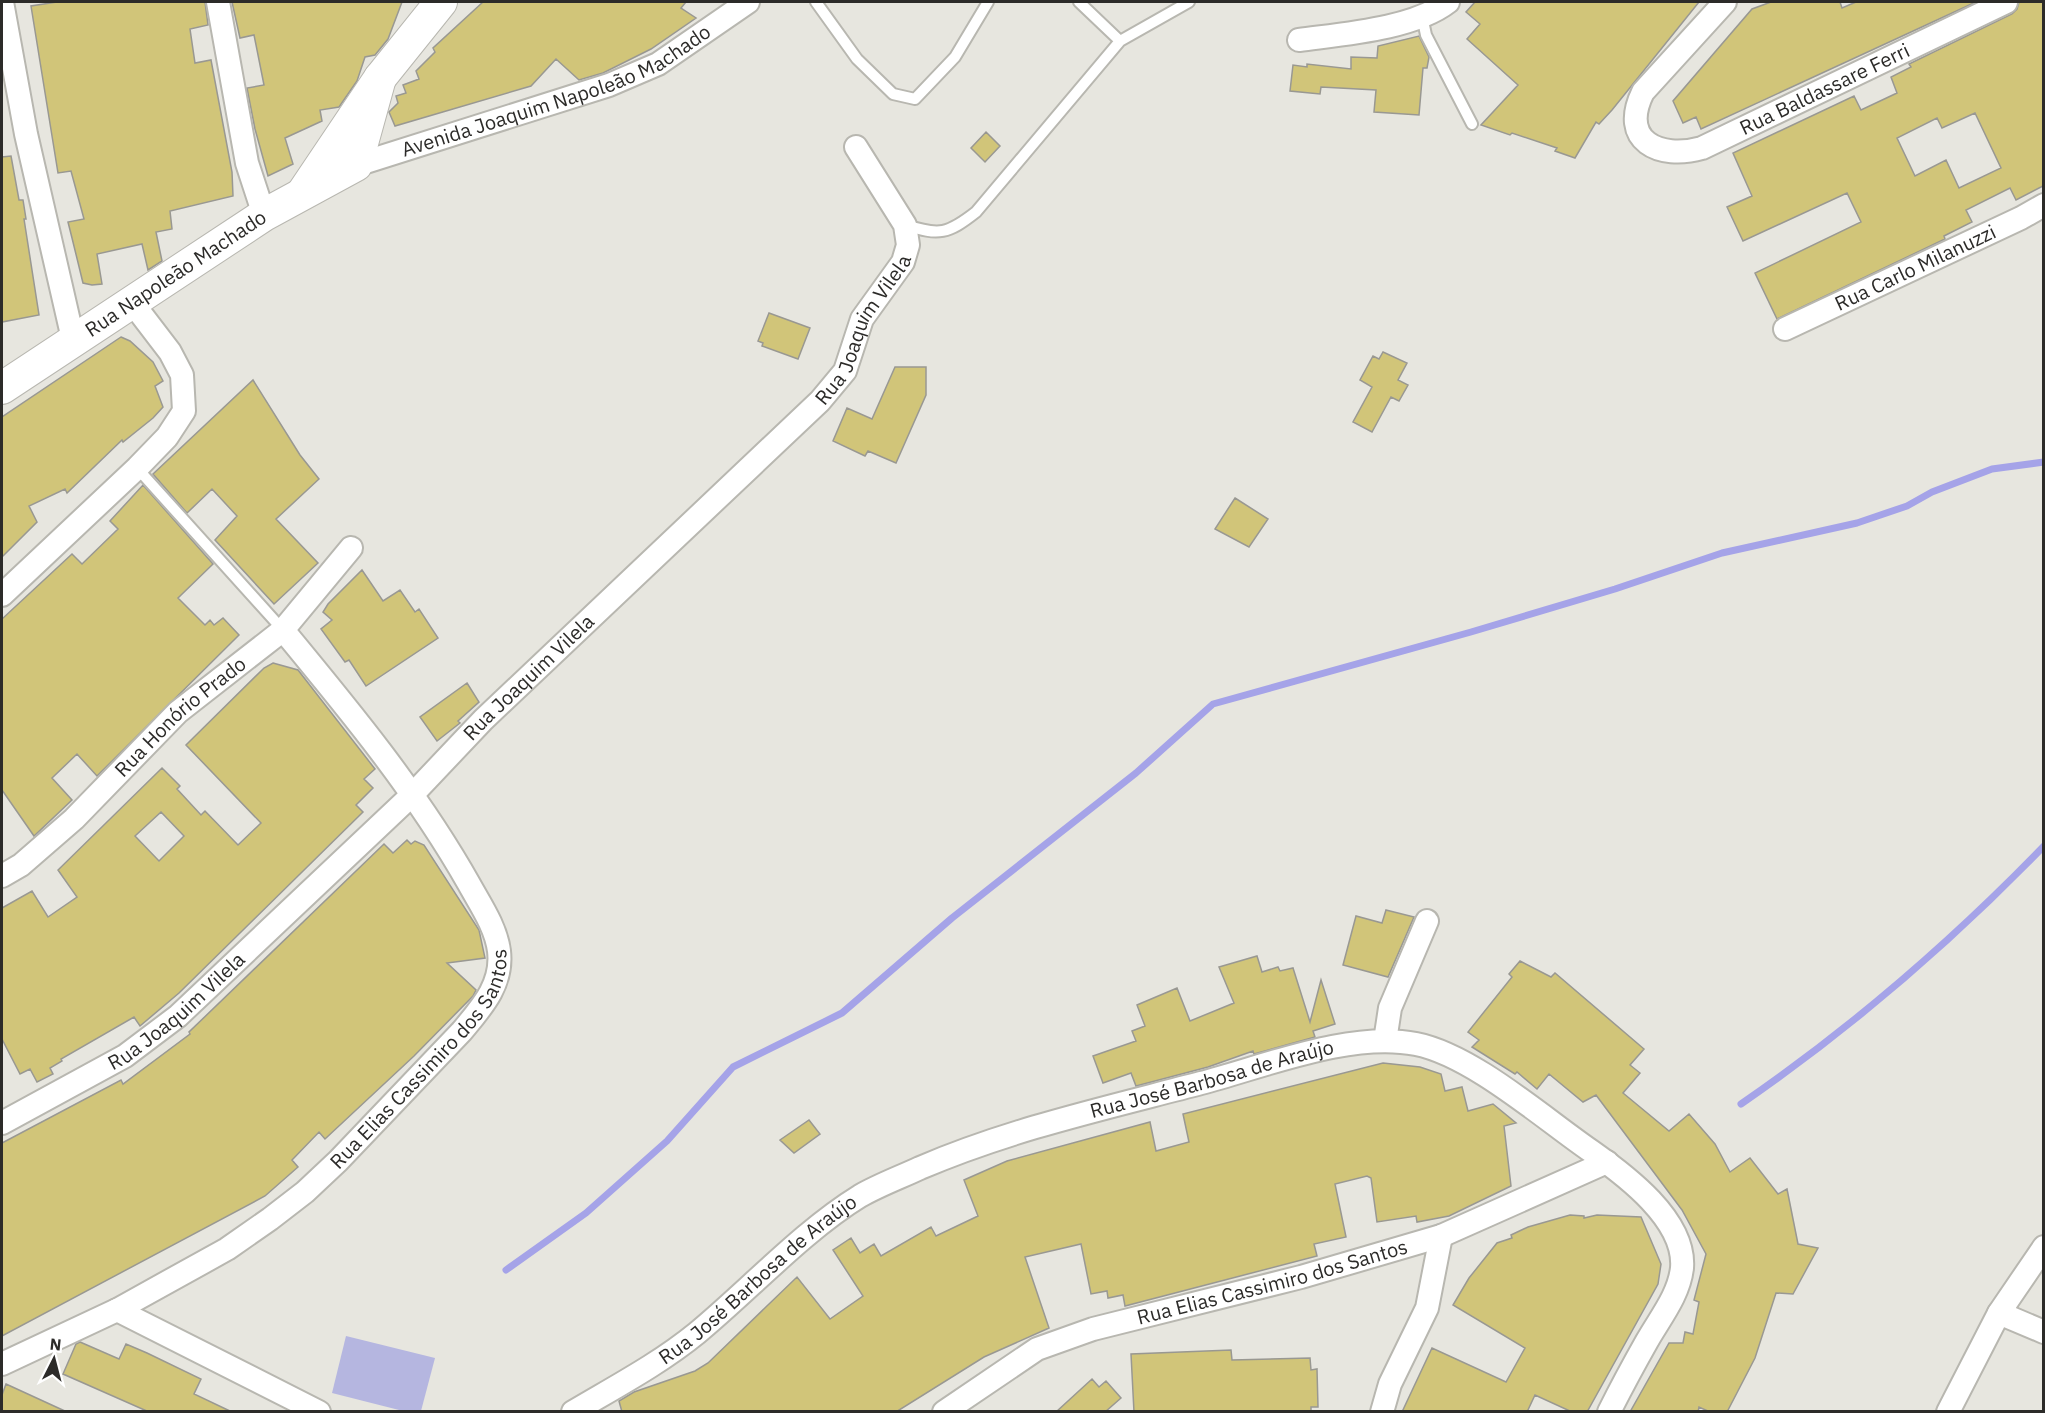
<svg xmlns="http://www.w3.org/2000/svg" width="2045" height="1413" font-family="'IBM Plex Sans',sans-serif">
  <rect width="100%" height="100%" fill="#e7e6df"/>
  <path fill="#b5b6e0" d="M346 1336 435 1358 421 1411H403L332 1393Z"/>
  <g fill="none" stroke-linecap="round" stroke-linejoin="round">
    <path stroke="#a5a3e8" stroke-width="7" d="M1741 1104C1850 1029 1952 941 2044 846
      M506 1270 586 1213 667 1141 733 1067 842 1013 952 918 1136 773 1213 704 1471 632 1615 589 1722 553 1857 523 1907 506 1932 492 1992 469 2044 462"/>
  </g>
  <path fill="#d1c579" stroke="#999892" stroke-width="1.5" fill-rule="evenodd" d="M57 2H205L208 25 190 29 195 63 211 60 232 172 233 196 170 211 172 229 156 232 162 261 148 270 142 244 97 254 102 284 92 285 83 283 72 238 68 222 84 219 71 171 58 173 31 6Z
    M232 2H402L388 39 375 55 365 57 357 81 339 107 320 110 322 121 285 138 293 164 268 176 255 129 247 88 264 85 254 35 240 38Z
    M483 2H686L681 8 696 18 651 49 603 73 579 80 556 59 531 86 395 126 389 112 398 103 396 96 406 93 403 85 419 79 416 71 435 52 433 48Z
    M1475 2H1699L1612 110 1599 124 1596 122 1575 158 1555 151 1557 148 1512 133 1510 135 1481 125 1518 85 1467 39 1480 24 1466 12Z
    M1771 2H1840L1842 8 1856 2H1976L1701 129 1696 117 1683 123 1673 101 1752 9Z
    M2019 2H2043V186L2016 200 2010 188 1966 210 1972 222 1944 236 1945 239 1777 319 1755 273 1861 222 1847 193 1743 241 1727 207 1752 196 1733 153 1854 96 1861 110 1897 93 1891 77 1911 67 1909 64 2012 14 2017 9ZM1975 113 2001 168 1959 188 1946 160 1915 176 1897 138 1937 118 1942 128Z
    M1419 36 1429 57 1427 68H1423L1419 115 1374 112 1376 90 1321 87 1320 94 1290 91 1293 65 1307 67V64L1351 69V57L1377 58 1378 46Z
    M986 132 1000 146 985 162 971 148Z
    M11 156 19 200H23L26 219H24L39 315 2 322V157Z
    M769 313 810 328 798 359 762 346 763 343 758 341Z
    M121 337 130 341 153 362 163 381 155 386 163 407 153 418 123 442 122 440 67 493 65 489 29 506 37 522 2 557V417Z
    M1383 352 1407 363 1398 380 1408 385 1399 401 1391 397 1372 432 1353 422 1372 387 1360 380 1373 356 1379 359Z
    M895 367H926V395L896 463 868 451 865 456 833 441 847 408 872 419Z
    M253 380 300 455 319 479 276 519 318 563 274 604 215 540 237 516 212 489 187 513 153 474Z
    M143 485 213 564 178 598 205 625 210 620 214 625 223 618 239 635 97 776 77 754 52 778 72 800 34 836 2 790V619L72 554 82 564 118 529 110 521Z
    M1235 498 1268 519 1249 547 1215 529Z
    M362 570 383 601 400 590 415 612 419 609 438 638 366 686 349 660 345 662 321 629 332 620 323 612 328 604Z
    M273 663 298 670 375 769 364 779 373 788 356 805 363 812 179 993 140 1026 134 1017 61 1059 62 1061 50 1068 53 1074 37 1082 30 1069 20 1074 2 1039V908L32 891 48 917 77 897 58 870 162 768 180 786 177 789 201 815 205 811 238 845 261 823 186 745 264 668ZM161 812 184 836 159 861 135 836Z
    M467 683 479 702 458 721 460 723 437 741 420 717Z
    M407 840 411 844 415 841 424 845 479 930 485 958 447 963 476 990 473 996 414 1056 325 1139 319 1132 292 1160 298 1167 265 1196 2 1336V1143L121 1080 123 1084 190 1034 189 1032 384 844 393 853Z
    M1386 910 1414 917 1388 977 1343 965 1356 916 1382 923Z
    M1257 956 1262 972 1278 967 1280 971 1293 968 1310 1022 1321 980 1335 1024 1313 1031 1315 1037 1254 1054 1253 1051 1208 1067 1136 1086 1131 1073 1103 1083 1093 1056 1136 1041 1132 1031 1145 1026 1137 1005 1177 988 1190 1021 1234 1003 1219 967Z
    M1520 961 1551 977 1555 973 1644 1049 1630 1065 1640 1073 1623 1093 1669 1131 1689 1114 1715 1144 1730 1172 1750 1158 1778 1194 1787 1189 1798 1244 1818 1248 1793 1294 1776 1293 1755 1358 1727 1412H1710L1699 1407 1698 1412H1630L1669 1343H1683L1685 1332 1693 1334 1699 1302 1694 1300 1706 1254 1682 1210 1596 1095 1583 1102 1549 1074 1537 1089 1517 1072 1515 1074 1472 1047 1479 1040 1468 1032 1512 977 1509 974Z
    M1383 1063 1420 1067 1441 1074 1445 1091 1462 1087 1468 1111 1493 1104 1516 1123 1504 1126 1511 1186 1449 1216 1417 1222 1416 1216 1377 1222 1371 1178 1367 1176 1335 1184 1346 1237 1314 1244 1317 1256 1125 1306 1123 1295 1108 1298 1107 1291 1091 1294 1081 1244 1025 1257 1049 1328 984 1357 896 1412H622L619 1401 634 1392 695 1371 708 1363 797 1277 830 1319 863 1296 833 1250 851 1238 860 1253 874 1244 881 1256 931 1227 936 1236 978 1216 964 1180 1007 1161 1150 1122 1156 1151 1189 1142 1183 1114Z
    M809 1120 820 1134 794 1153 780 1140Z
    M1570 1215 1584 1216V1218L1597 1215 1641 1217 1661 1264 1658 1284 1587 1412H1572L1535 1395 1527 1412H1402L1432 1348 1506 1382 1525 1348 1453 1305 1469 1278 1497 1243 1512 1238 1511 1235 1528 1227Z
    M80 1342 119 1359 126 1344 147 1353 201 1379 194 1394 232 1412H149L63 1374 76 1344Z
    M1231 1350 1232 1360 1310 1358 1311 1370 1317 1369 1318 1407H1311V1412H1134L1131 1354Z
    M1092 1379 1099 1387 1106 1381 1121 1398 1105 1412H1056Z
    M6 1384 67 1412H2V1395Z"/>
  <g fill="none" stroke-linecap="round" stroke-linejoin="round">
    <g stroke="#b8b7b0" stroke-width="14">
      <path id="lane" d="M816 2 857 59 893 94 915 99 955 57 988 2
        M1079 2 1120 41 1189 2
        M1422 16 1426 35 1472 124
        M906 225C939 236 948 234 976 212L1120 41
        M137 468 283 630"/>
    </g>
    <g stroke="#b8b7b0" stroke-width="26">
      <g id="street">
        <path d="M2 2 26 134 73 339"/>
        <path d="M218 2 247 163 264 215"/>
        <path id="s1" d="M1725 2 1643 92C1619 141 1659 160 1702 148L2006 2"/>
        <path d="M1299 40C1343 34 1413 29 1448 2"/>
        <path id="s2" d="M356 165 609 85 658 64 748 2"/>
        <path id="s3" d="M1785 329 2021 218 2044 205"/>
        <path d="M2 595 137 468 167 437 184 411 182 375 170 352 131 301"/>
        <path id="s4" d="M2 876 21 865 74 819 178 712 283 630 351 548"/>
        <path d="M1385 1041 1390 1008 1427 921"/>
        <path id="s5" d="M2 1123 125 1056 178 1016 413 794 483 720 820 401 845 371 862 319 903 262 908 245 905 225 856 147"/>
        <path d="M117 1310 319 1412"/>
        <path d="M1999 1313 2044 1332"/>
        <path id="s6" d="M2 1364 117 1310 227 1249 270 1219 305 1192 338 1161 462 1031C482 1007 503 984 499 951 496 927 480 904 469 884 417 792 350 711 283 630"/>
        <path id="s7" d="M573 1412C615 1387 659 1364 697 1333 749 1290 803 1231 860 1196 879 1185 901 1177 920 1168 1011 1129 1106 1108 1201 1083 1266 1066 1350 1031 1416 1044 1472 1055 1543 1118 1591 1151 1625 1175 1686 1220 1682 1268 1679 1295 1660 1318 1647 1341 1634 1364 1621 1388 1609 1412"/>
        <path id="s8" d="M944 1412 1037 1349 1093 1329 1301 1277 1441 1236 1607 1162"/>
        <path d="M1382 1412 1390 1384 1427 1308 1441 1236"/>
        <path d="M1948 1412 1999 1313 2044 1247"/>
      </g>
    </g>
    <g stroke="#b8b7b0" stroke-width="34">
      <g id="secondary">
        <path d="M304 191 380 78 441 2"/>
        <path id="s9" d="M2 388 264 215 356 165 380 78"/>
      </g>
    </g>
    <use href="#lane" stroke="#fff" stroke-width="10"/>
    <use href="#street" stroke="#fff" stroke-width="22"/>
    <use href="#secondary" stroke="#fff" stroke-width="32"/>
  </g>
  <g text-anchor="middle" stroke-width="4.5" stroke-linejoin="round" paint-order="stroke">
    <g font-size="20" fill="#2c2b29" stroke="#fff">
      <text dy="7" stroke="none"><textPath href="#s2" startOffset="214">Avenida Joaquim Napoleão Machado</textPath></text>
      <text dy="7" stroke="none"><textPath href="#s1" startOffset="370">Rua Baldassare Ferri</textPath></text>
      <text dy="7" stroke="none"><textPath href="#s3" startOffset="144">Rua Carlo Milanuzzi</textPath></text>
      <text dy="7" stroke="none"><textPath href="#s9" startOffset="208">Rua Napoleão Machado</textPath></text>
      <text dy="7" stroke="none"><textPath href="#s5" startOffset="1180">Rua Joaquim Vilela</textPath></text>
      <text dy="7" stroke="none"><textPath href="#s5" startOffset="694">Rua Joaquim Vilela</textPath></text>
      <text dy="7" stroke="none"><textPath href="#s4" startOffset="240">Rua Honório Prado</textPath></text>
      <text dy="7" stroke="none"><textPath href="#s5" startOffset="208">Rua Joaquim Vilela</textPath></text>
      <text dy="7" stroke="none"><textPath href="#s6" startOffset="528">Rua Elias Cassimiro dos Santos</textPath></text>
      <text dy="7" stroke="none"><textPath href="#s7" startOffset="732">Rua José Barbosa de Araújo</textPath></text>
      <text dy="7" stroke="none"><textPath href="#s7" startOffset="228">Rua José Barbosa de Araújo</textPath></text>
      <text dy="7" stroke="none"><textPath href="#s8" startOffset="357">Rua Elias Cassimiro dos Santos</textPath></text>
    </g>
  </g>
  <rect width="2045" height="1413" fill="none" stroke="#2c2b29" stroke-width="6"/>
  <g transform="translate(54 1359) rotate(6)" stroke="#ffffff" stroke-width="4.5" paint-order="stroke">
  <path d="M0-4.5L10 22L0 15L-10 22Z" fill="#2c2b29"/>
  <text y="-9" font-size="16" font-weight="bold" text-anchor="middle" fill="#2c2b29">N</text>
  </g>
</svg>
